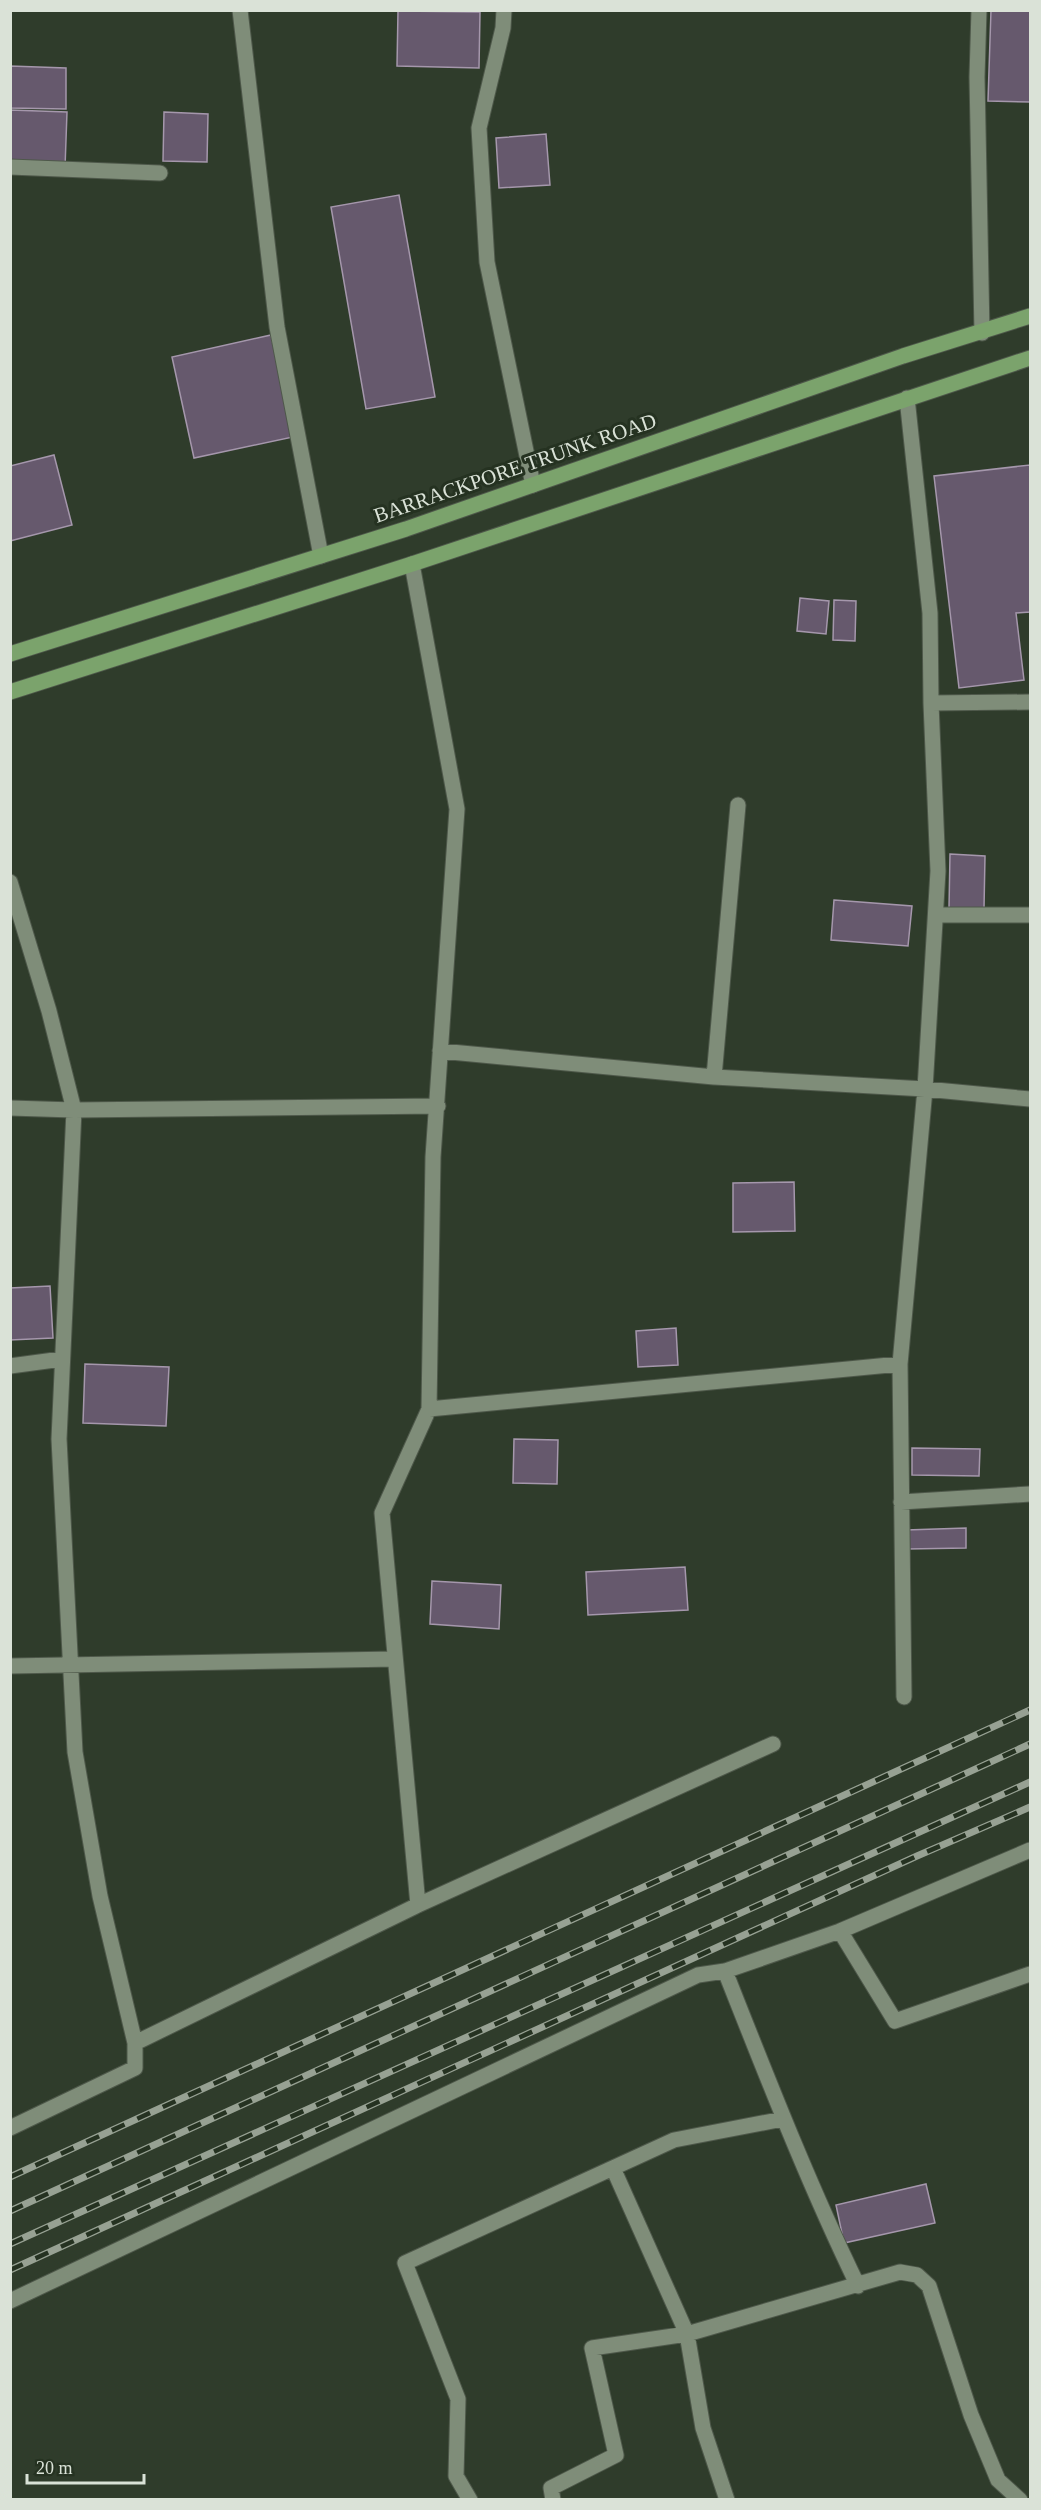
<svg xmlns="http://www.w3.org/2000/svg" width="1041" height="2510" font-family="'Times New Roman',serif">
  <rect width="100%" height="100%" fill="#2f3c2b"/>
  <path fill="#66596d" stroke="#a597ac" stroke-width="1.5" d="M991 10H1030V102L988 101Z
    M398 11 480 12 479 68 397 66Z
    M10 66 66 68V109L10 108Z
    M10 110 67 112 65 168 10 166Z
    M164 112 208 114 207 162 163 161Z
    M546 134 550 185 499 188 496 138Z
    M399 195 435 397 366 409 331 207Z
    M271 335 293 437 194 458 172 357Z
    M54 455 72 525 10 541V466Z
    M1030 465V612L1016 613 1024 680 959 688 934 476Z
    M800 598 829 601 826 634 797 631Z
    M834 600 856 601 855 641 833 640Z
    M950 854 985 856 984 908H949Z
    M834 900 912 906 908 946 831 940Z
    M794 1182 795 1231 733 1232V1183Z
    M50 1286 53 1338 10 1340V1288Z
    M676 1328 678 1365 638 1367 636 1331Z
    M85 1364 169 1367 166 1426 83 1423Z
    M514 1439 558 1440 557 1484 513 1483Z
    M912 1448 980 1449 979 1476 912 1475Z
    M966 1528V1548L907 1549 906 1530Z
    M685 1567 688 1610 588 1615 586 1572Z
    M432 1581 501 1585 499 1629 430 1624Z
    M926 2184 935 2223 844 2243 836 2205Z"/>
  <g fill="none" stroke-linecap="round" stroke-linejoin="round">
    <g stroke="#4e584a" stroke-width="17">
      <path id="minor" d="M240 10 277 327 321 556
        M504 10 503 28 479 128 487 262 533 485
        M979 10 977 77 982 333
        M10 167 160 173
        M412 564 457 809 433 1157 429 1409 382 1513 418 1905
        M931 703 1030 702
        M10 882 49 1011 74 1110 59 1439 75 1752 100 1896 135 2043 418 1905 773 1744
        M936 915H1030
        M440 1051 714 1077 925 1089 1030 1099
        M714 1077 738 805
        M10 1108 74 1110 438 1106
        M10 1366 62 1359
        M429 1409 900 1364
        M901 1502 1030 1494
        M10 1666 395 1659
        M904 1697 900 1364 925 1089 938 871 931 703 930 613 907 398
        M840 1931 895 2021 1030 1974
        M725 1971C767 2077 808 2183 858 2286
        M10 2128 135 2068V2043
        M613 2168 687 2334 703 2428 727 2500
        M10 2301 698 1975 725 1971 840 1931 1030 1850
        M470 2500 456 2476 458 2399 405 2263 674 2140 783 2119
        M553 2500 551 2488 616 2455 592 2348 687 2334 900 2272 917 2275 929 2286 971 2415 998 2480 1020 2500"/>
    </g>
    <g stroke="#4e584a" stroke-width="17">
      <path id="major" d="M10 654 406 529 903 356 1030 316
        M10 692 412 564 1030 358"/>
    </g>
    <use href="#minor" stroke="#7f8d79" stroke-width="15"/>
    <use href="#major" stroke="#7ba36c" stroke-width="15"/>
    <g stroke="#97a193" stroke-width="7">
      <path id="rail" d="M10 2177 1030 1710
        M10 2211 1030 1744
        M10 2244 1030 1782
        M10 2270 917 1856 1030 1807"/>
    </g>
    <use href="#rail" stroke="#253221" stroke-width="4.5" stroke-dasharray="14" stroke-linecap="butt"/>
  </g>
  <g text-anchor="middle" stroke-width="6" stroke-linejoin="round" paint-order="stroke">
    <g font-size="21" fill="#dae2d7" stroke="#253221">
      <text transform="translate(515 468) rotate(-19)" y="7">BARRACKPORE TRUNK ROAD</text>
    </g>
  </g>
  <rect width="1041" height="2510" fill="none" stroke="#dae2d7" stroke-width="24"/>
  <path d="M27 2474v9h117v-9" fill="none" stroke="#dae2d7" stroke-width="3"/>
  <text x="36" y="2474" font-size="18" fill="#dae2d7" stroke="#253221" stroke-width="4.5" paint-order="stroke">20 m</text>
</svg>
